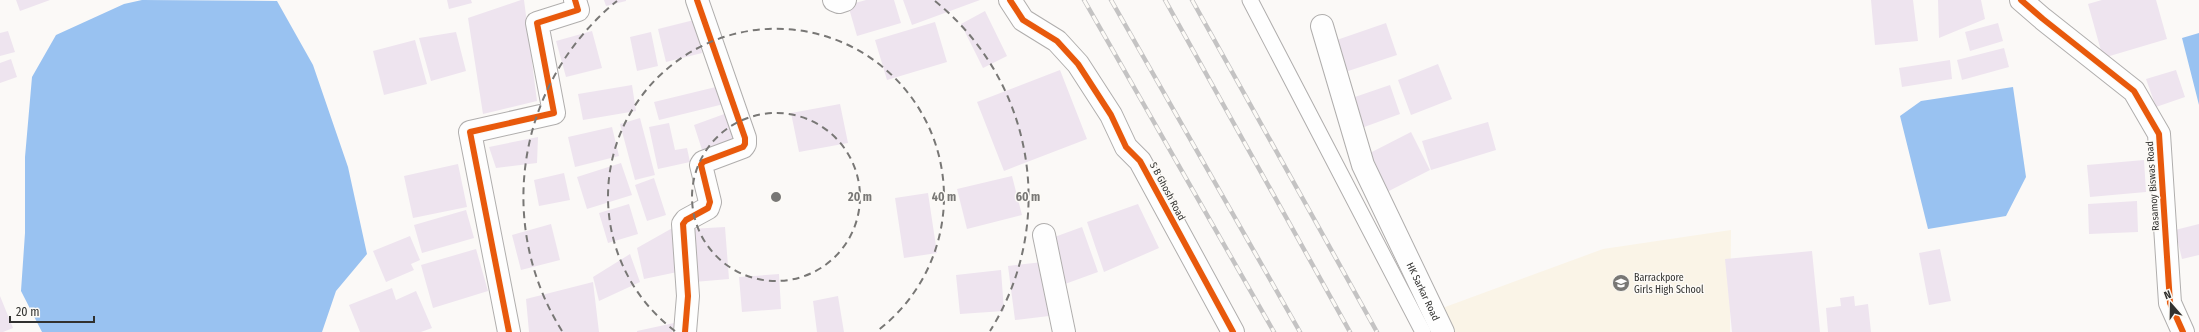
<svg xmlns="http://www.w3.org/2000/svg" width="2199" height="332" font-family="'Fira Sans Condensed',sans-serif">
  <rect width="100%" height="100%" fill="#fbf9f7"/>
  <path fill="#faf4e7" d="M1731 230 1730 332H1427L1418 317 1603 249Z"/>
  <path fill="#99c2f1" d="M142 0 277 1 313 65 348 167 367 254 336 291 322 332H42L21 291 25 233V157L32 77 56 35 124 4Z
    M2199 33V105L2182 38Z
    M2013 87 2026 177 2006 216 1928 229 1900 116 1921 101Z"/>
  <path fill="#eee4ef" d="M16 0H50L20 11Z
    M447 0H471L472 3 449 9Z
    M521 0H524L537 101 483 114 468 18Z
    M604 0H626V1L606 6Z
    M866 0H894L901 23 857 36 848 5Z
    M903 0H980L912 25Z
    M1871 0H1913L1918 41 1875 45Z
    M1938 0H1981L1985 19 1939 38Z
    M2102 0H2156L2167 39 2103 58 2088 4Z
    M985 11 1007 56 983 68 961 24Z
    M694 20 702 53 666 62 658 29Z
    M935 22 947 62 887 80 875 40Z
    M1386 23 1397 55 1339 74 1328 43Z
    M1998 23 2003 41 1970 51 1965 32Z
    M8 31 15 52 0 56V33Z
    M592 31 602 68 566 77 556 41Z
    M456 32 466 71 431 81 419 38Z
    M651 32 658 66 637 71 630 37Z
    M415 40 427 84 384 95 373 51Z
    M2004 48 2009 67 1962 80 1957 60Z
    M11 59 17 77 0 83V63Z
    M1950 60 1952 79 1902 87 1899 68Z
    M1438 64 1452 99 1411 115 1398 80Z
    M1060 70 1087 139 1004 171 977 102Z
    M2176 70 2185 97 2156 107 2146 79Z
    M632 85 636 111 583 120 578 94Z
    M724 85 728 103 659 120 654 102Z
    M1390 85 1400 114 1356 130 1346 100Z
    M840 104 848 143 799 152 791 113Z
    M727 113 737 141 703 153 694 125Z
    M640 118 655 175 635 180 620 124Z
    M1488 122 1496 150 1431 170 1422 141Z
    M669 123 675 150 687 148 690 162 658 169 649 127Z
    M612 127 619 156 575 167 568 137Z
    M1411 132 1430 170 1385 193 1366 155Z
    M538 137 537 163 496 168 489 147Z
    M2144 160 2146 192 2090 197 2087 165Z
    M621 163 632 195 587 209 577 177Z
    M458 164 467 207 413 218 404 176Z
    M564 173 570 200 539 206 534 180Z
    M1012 176 1022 215 967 229 957 189Z
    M654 178 666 215 647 221 635 185Z
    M928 193 937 253 904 258 895 198Z
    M2137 201 2138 232 2089 234 2088 204Z
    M629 204 638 234 608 243 599 213Z
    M1138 204 1159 248 1104 272 1087 222Z
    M466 210 474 238 422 253 414 225Z
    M551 224 560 260 521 270 512 235Z
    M2199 224V255L2182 259 2175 230Z
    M676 226 682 271 644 279 637 248Z
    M725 227 729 279 694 282 690 229Z
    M1082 227 1098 272 1065 284 1049 239Z
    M410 236 420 260 411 264 414 270 386 282 373 251Z
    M476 249 488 291 433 308 421 265Z
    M1940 249 1951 301 1929 305 1919 253Z
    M1812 251 1820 332H1732L1725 259Z
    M630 254 640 282 599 301 593 277Z
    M1043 262 1049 316 1015 320 1008 266Z
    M1001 270 1004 311 960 314 956 275Z
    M779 274 781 309 742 312 739 277Z
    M593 282 599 332H529L526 299Z
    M392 288 396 300 416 291 432 328 421 332H360L349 305Z
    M0 296 13 328 3 332H0Z
    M838 296 844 332H817L813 301Z
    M1854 296 1855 306 1868 304 1871 332H1828L1826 308 1841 306 1840 298Z
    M674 323 672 332H637V331Z"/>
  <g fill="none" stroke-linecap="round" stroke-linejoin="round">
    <g stroke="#b0aead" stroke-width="17">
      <path id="lane" d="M1250 0 1423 332"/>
    </g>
    <g stroke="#b0aead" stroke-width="24">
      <g id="street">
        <path d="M834 0 839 2 845 0"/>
        <path d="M1010 0 1023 20 1057 41 1078 64 1111 115 1126 147 1140 161 1233 332"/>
        <path d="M2021 0 2043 19 2134 91 2159 134 2170 303 2183 332"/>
        <path id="s1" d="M1322 26 1363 165 1443 332"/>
        <path d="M1044 235 1064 332"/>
        <path d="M509 332 470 132 554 113 537 23 578 10 575 0"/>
        <path d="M685 332 688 296 683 224 686 220 708 208 710 202 701 165 703 162 743 147 745 144V138L697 0"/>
      </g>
    </g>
    <use href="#lane" stroke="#fefefe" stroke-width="15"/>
    <use href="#street" stroke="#fefefe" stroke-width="22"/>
    <g stroke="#c4c3c3" stroke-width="4.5">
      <path id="rail" d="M1084 0 1274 332
        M1111 0 1300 332
        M1165 0 1350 332
        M1192 0 1377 332"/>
    </g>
    <use href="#rail" stroke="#fcfaf6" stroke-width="3" stroke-dasharray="9" stroke-linecap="butt"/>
    <g stroke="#fcfaf6" stroke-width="8">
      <path id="cycleway" d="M1010 0 1023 20 1057 41 1078 64 1111 115 1126 147 1140 161 1233 332
        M2021 0 2043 19 2134 91 2159 134 2170 303 2183 332
        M509 332 470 132 554 113 537 23 578 10 575 0
        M685 332 688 296 683 224 686 220 708 208 710 202 701 165 703 162 743 147 745 144V138L697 0"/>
    </g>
    <use href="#cycleway" stroke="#e8590c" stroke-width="6"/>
  </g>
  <g fill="none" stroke="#787775" stroke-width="2" stroke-dasharray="7 5">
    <circle cx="776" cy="197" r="84"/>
    <path d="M675 331A168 168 0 1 1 877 331"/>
    <path d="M562 331A252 252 0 0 1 617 1M935 1A252 252 0 0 1 990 331"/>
  </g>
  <defs>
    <g id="school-disc" transform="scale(0.9)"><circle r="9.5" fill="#787775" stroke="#fcfaf6"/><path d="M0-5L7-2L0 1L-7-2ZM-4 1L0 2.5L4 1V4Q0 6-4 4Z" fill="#fff"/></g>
  </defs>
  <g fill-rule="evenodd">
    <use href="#school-disc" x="1621" y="283"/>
  </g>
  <g text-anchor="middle" stroke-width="3" stroke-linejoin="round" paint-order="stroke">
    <g font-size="10" fill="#31312f" stroke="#fcfaf6">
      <text transform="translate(2152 186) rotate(-94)" y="4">Rasamoy Biswas Road</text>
      <text transform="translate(1168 191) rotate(62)" y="4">S B Ghosh Road</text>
      <text dy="4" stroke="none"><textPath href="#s1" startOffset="285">HK Sarkar Road</textPath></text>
    </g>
    <g font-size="10" fill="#31312f" stroke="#fcfaf6" text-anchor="start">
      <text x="1634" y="281">Barrackpore<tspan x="1634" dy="12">Girls High School</tspan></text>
    </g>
  </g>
  <circle cx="776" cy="197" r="6" fill="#787775" stroke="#fcfaf6" stroke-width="2"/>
  <g font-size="12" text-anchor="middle" font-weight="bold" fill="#787775" stroke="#fcfaf6" stroke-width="3" stroke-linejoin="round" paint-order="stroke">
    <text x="860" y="201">20 m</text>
    <text x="944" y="201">40 m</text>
    <text x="1028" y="201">60 m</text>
  </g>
  <g transform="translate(2171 304) rotate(340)" stroke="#fcfaf6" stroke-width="3" paint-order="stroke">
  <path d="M0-3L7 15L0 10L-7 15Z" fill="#31312f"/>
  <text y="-6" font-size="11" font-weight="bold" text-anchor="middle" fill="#31312f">N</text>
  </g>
  <path d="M10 316v6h84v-6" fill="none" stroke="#31312f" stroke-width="2"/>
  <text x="16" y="316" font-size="12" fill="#31312f" stroke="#fcfaf6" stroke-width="3" paint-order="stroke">20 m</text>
</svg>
